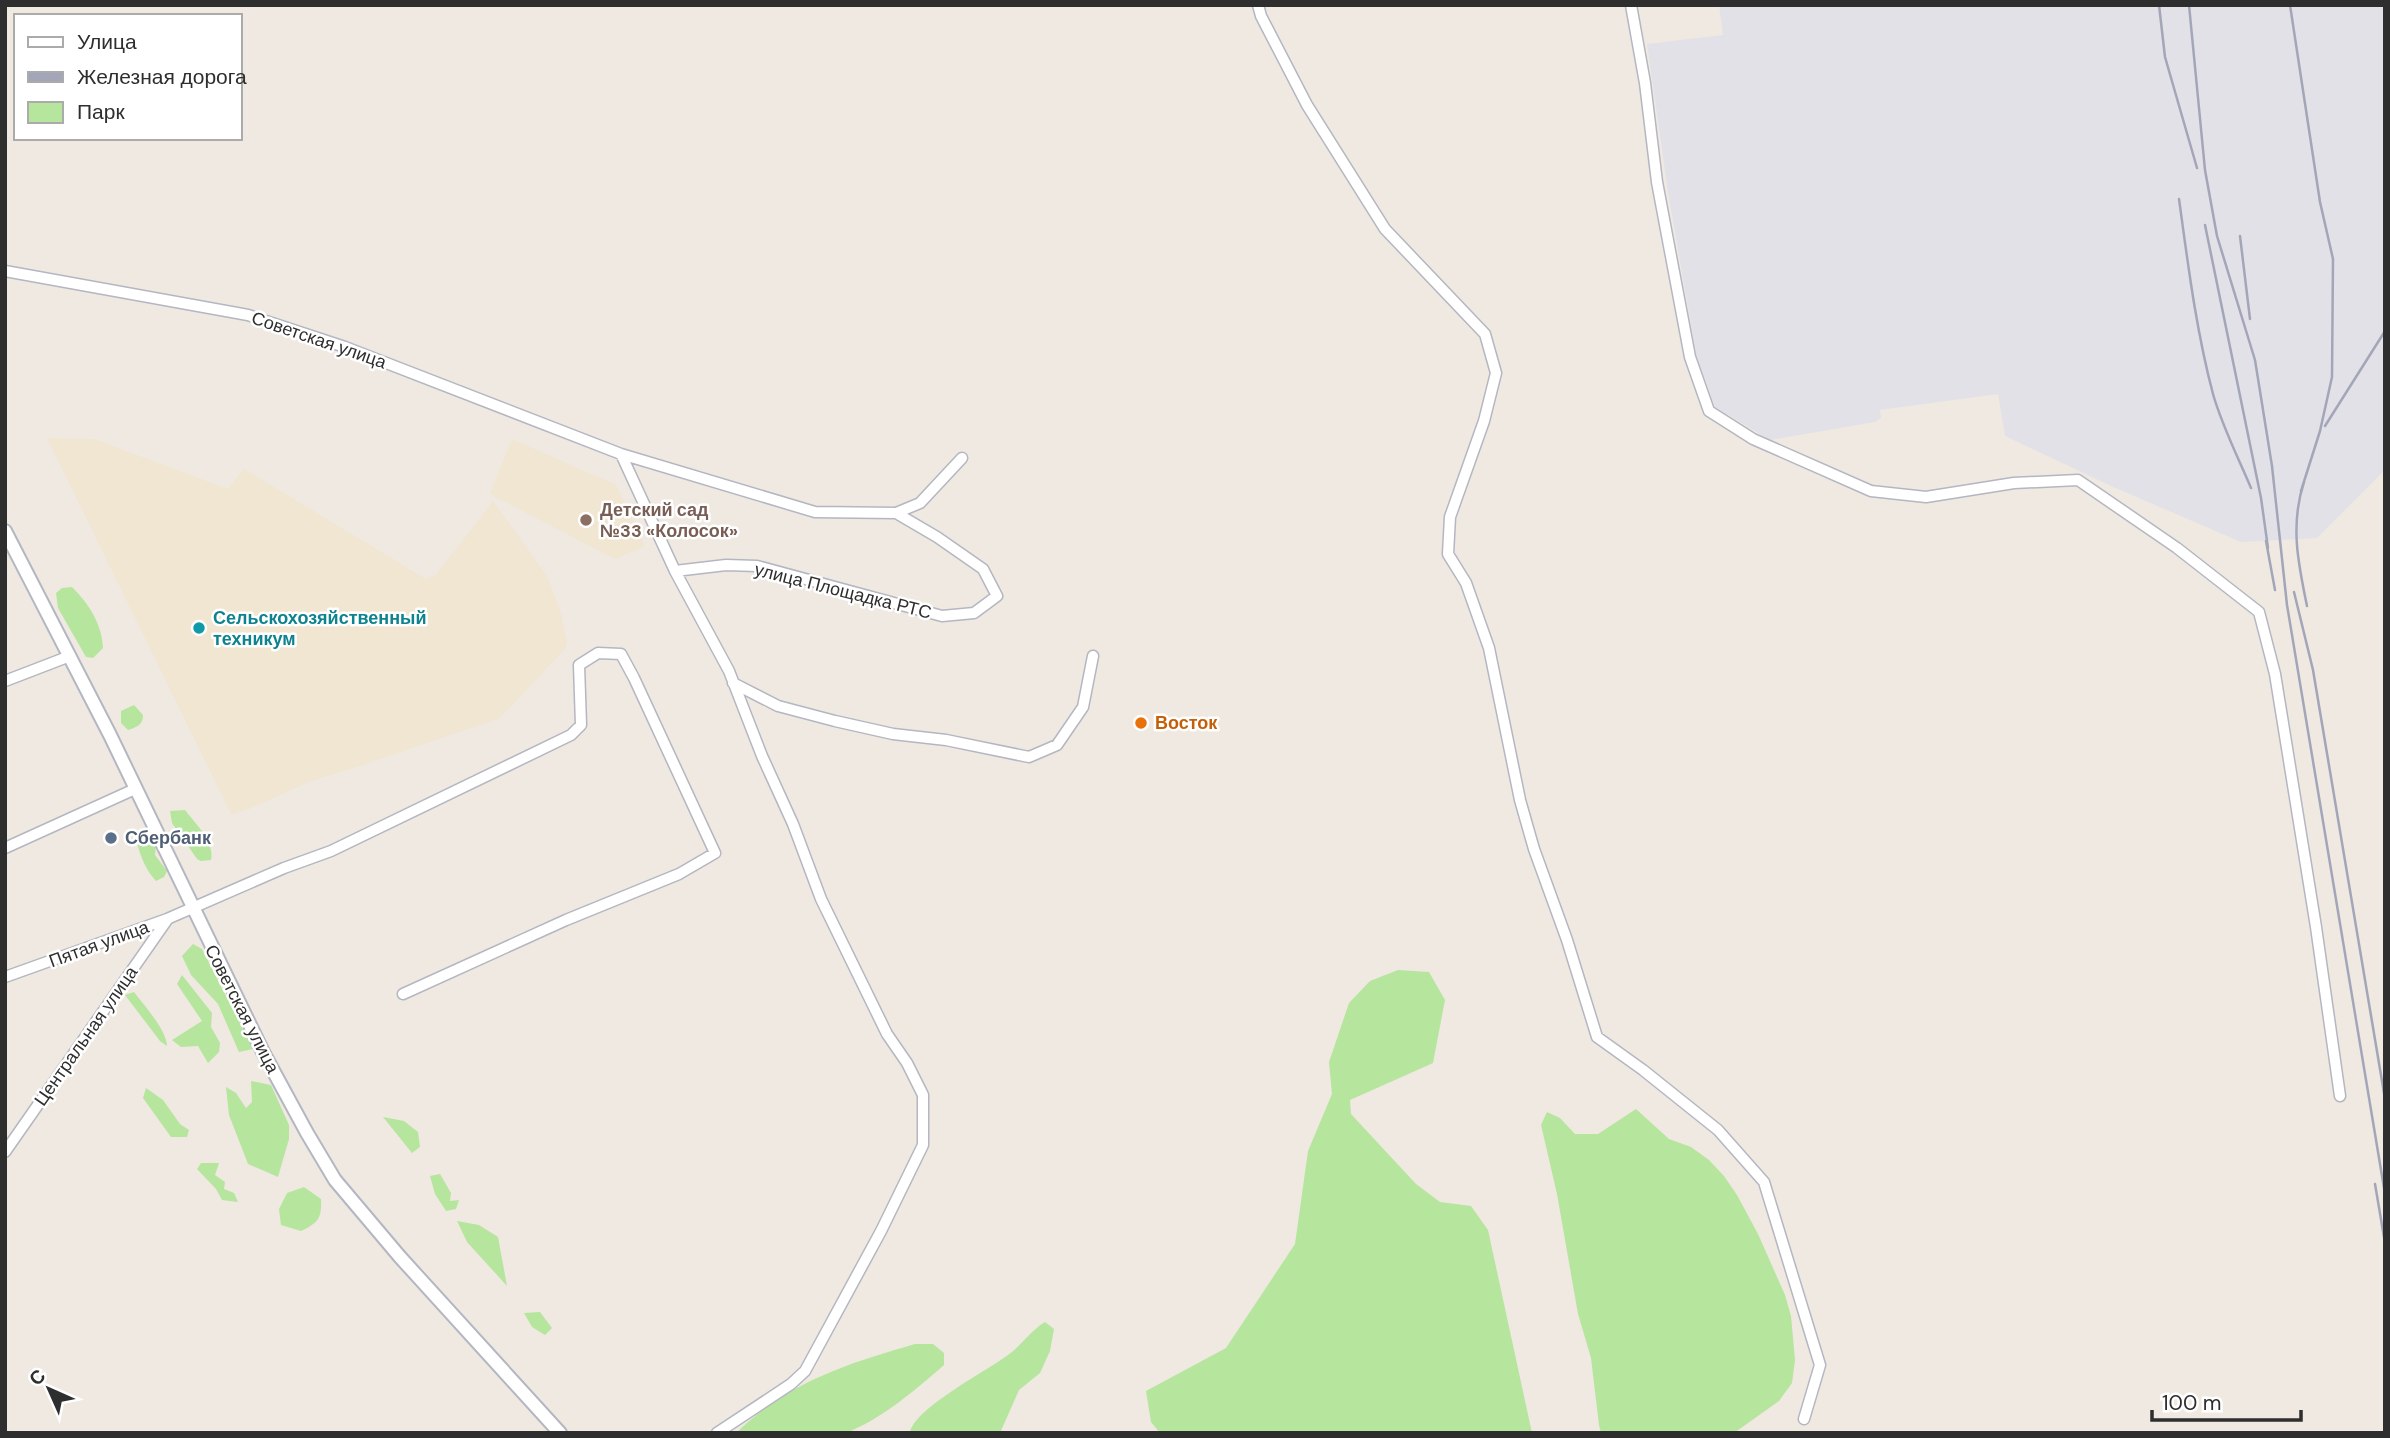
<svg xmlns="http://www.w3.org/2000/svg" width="2390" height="1438" font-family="'DM Sans',sans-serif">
  <rect width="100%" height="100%" fill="#efe9e1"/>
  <path fill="#e3e1e8" d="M1719 5H2385V470L2317 538 2241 542 2111 486 2005 436 1998 394 1880 410 1881 418 1875 422 1770 440 1715 407 1696 354 1668 192 1647 44 1723 35Z"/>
  <path fill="#f0e6d1" d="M47 438 94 439 228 489 244 469 426 579 436 575 493 501 547 576 560 610 567 642 565 649 500 718 360 766 311 781 249 809 231 814Z
    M512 439 616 485 645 546 615 559 490 494Z"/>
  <path fill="#b6e59e" d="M72 587C89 604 102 624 103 648L93 658 86 657 58 608 56 593 62 588Z
    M134 705 143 715C143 725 137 727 128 730L121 723V711Z
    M185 810C195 823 215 842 211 860L201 861 197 859 172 823 170 811Z
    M145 831 156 844 155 855 167 871 164 877 156 881C144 868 139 852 135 835Z
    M193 944 202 949 253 1049 239 1052 218 1004 191 975 182 956Z
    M1398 970 1429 972 1445 1000 1433 1063 1350 1100 1351 1114 1416 1184 1440 1202 1471 1206 1488 1230 1532 1433H1160L1151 1422 1146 1391 1226 1348 1295 1244 1308 1151 1332 1094 1329 1062 1349 1003 1370 981Z
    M182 975 212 1013 211 1027 220 1043 219 1052 208 1063 198 1046 181 1047 172 1040 202 1021 177 984Z
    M134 992C144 1005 167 1031 167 1046L160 1041 125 995Z
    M251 1081 271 1085 289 1125V1139L278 1177 248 1164 229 1115 226 1087 236 1093 246 1108 252 1102Z
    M146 1088 163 1100 180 1124 189 1130 187 1137H171L143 1098Z
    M1636 1109 1669 1139 1691 1147 1709 1160 1724 1176 1737 1195 1758 1234 1785 1295 1791 1316 1795 1360 1792 1383 1779 1401 1734 1433H1601L1599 1425 1591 1358 1578 1314 1557 1194 1541 1125 1547 1112 1560 1118 1575 1134H1598Z
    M383 1117 404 1121 418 1132 420 1147 412 1153Z
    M201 1163H219L215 1175 225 1182 224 1189 234 1193 238 1202 222 1200 216 1189 197 1169Z
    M440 1174 451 1193 450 1201 459 1200 456 1209 446 1211 435 1194 430 1176Z
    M304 1187 321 1199C322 1218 318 1223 301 1231L281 1225 279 1209 287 1193Z
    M457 1221 479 1225 498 1237 507 1286 467 1242Z
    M540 1312 552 1328 545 1335 532 1327 524 1313Z
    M1045 1322 1054 1329 1050 1351 1040 1373 1019 1390 1000 1433H910C913 1409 988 1370 1008 1355 1022 1345 1030 1331 1045 1322Z
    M915 1344H933L944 1353V1365C914 1391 883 1418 846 1433H736C789 1382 846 1364 915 1344Z"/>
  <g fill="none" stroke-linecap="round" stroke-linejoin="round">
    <g stroke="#b4b7c1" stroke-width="13">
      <path id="street" d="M1258 5 1261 16 1307 105 1385 229 1485 334 1496 373 1484 421 1450 517 1448 554 1466 583 1489 648 1520 800 1534 849 1567 940 1597 1037 1643 1070 1718 1130 1764 1182 1820 1365 1804 1419
        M1631 5 1645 83 1657 182 1690 357 1709 411 1753 439 1871 491 1926 497 2014 483 2078 480 2177 548 2259 612 2275 674 2316 927 2340 1096
        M5 271 248 315 345 347 621 454 815 512 896 513 920 503 962 458
        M621 454 675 571 729 671 762 756 793 824 821 899 887 1034 907 1063 923 1095V1145L881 1231 805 1371 791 1384 717 1433
        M675 571 726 565 757 566 942 616 974 613 997 596 983 569 937 537 896 513
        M5 681 70 656
        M733 683 778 706 835 721 893 734 946 740 1029 757 1057 745 1083 707 1093 656
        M5 848 135 789
        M5 977 167 919 284 868 331 851 571 735 581 725 579 665 598 653 621 654 634 678 715 853 679 874 566 920 403 994
        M5 1152 167 920"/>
    </g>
    <g stroke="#b4b7c1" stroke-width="16">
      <path id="secondary" d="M5 531 110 735 263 1052 307 1133 335 1180 400 1257 560 1433"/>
    </g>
    <use href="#street" stroke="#fff" stroke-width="10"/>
    <use href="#secondary" stroke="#fff" stroke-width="12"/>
    <path stroke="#a3a6b8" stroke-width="2.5" d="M2159 5 2165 57 2197 168
      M2189 5 2205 170 2217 236 2255 360 2272 466 2287 605 2385 1194
      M2290 5 2320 202 2333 259 2332 377 2320 431 2301 491
      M2179 199C2188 264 2196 330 2213 394 2222 426 2238 457 2251 488
      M2205 225 2261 498 2268 548
      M2240 236 2250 319
      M2325 426 2385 331
      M2304 482C2290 524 2298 563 2307 606
      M2266 541 2275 590
      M2294 592 2313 670 2385 1099
      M2375 1184 2385 1243"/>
  </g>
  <circle fill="#8d6e63" stroke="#fff" stroke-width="2.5" cx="586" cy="520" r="7"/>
  <circle fill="#0f9aa8" stroke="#fff" stroke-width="2.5" cx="199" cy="628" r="7"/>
  <circle fill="#e8710a" stroke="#fff" stroke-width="2.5" cx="1141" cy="723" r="7"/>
  <circle fill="#5c6f8a" stroke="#fff" stroke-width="2.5" cx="111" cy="838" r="7"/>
  <g text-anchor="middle" stroke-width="5" stroke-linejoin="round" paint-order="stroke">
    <g font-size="18" fill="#2e2e2e" stroke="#fff">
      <text transform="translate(319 340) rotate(19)" y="6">Советская улица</text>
      <text transform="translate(843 591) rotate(14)" y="6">улица Площадка РТС</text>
      <text transform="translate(99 944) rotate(-20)" y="6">Пятая улица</text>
      <text transform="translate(242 1009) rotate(63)" y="6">Советская улица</text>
      <text transform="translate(86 1036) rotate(-55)" y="6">Центральная улица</text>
    </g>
    <g font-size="18" font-weight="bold" fill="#785e54" stroke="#fff" text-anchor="start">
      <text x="600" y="516">Детский сад<tspan x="600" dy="21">№33 «Колосок»</tspan></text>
    </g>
    <g font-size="18" font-weight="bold" fill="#0d838f" stroke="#fff" text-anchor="start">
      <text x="213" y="624">Сельскохозяйственный<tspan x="213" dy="21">техникум</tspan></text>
    </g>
    <g font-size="18" font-weight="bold" fill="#c56008" stroke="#fff" text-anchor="start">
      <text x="1155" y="729">Восток</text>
    </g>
    <g font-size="18" font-weight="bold" fill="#4e5e75" stroke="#fff" text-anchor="start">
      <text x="125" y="844">Сбербанк</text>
    </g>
  </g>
  <rect width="2390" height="1438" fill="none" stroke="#2e2e2e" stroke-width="14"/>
  <rect x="14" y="14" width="228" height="126" fill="#ffffff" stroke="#ababab" stroke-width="2"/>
  <rect x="28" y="37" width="35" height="10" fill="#ffffff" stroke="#ababab" stroke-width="2"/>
  <text x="77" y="49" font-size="21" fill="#2e2e2e">Улица</text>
  <rect x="28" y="72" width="35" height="10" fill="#a3a6b8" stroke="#ababab" stroke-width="2"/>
  <text x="77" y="84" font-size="21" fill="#2e2e2e">Железная дорога</text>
  <rect x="28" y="102" width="35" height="21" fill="#b6e59e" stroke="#ababab" stroke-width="2"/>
  <text x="77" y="119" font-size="21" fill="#2e2e2e">Парк</text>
  <g transform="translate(49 1389) rotate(315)" stroke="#ffffff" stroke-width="5" paint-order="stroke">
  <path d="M0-5L12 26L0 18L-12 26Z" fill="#2e2e2e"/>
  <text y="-10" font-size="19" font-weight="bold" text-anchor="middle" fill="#2e2e2e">С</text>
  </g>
  <path d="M2152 1410v10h149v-10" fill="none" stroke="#2e2e2e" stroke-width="3.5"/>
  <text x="2162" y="1410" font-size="21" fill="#2e2e2e" stroke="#ffffff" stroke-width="5" paint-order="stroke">100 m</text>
</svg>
